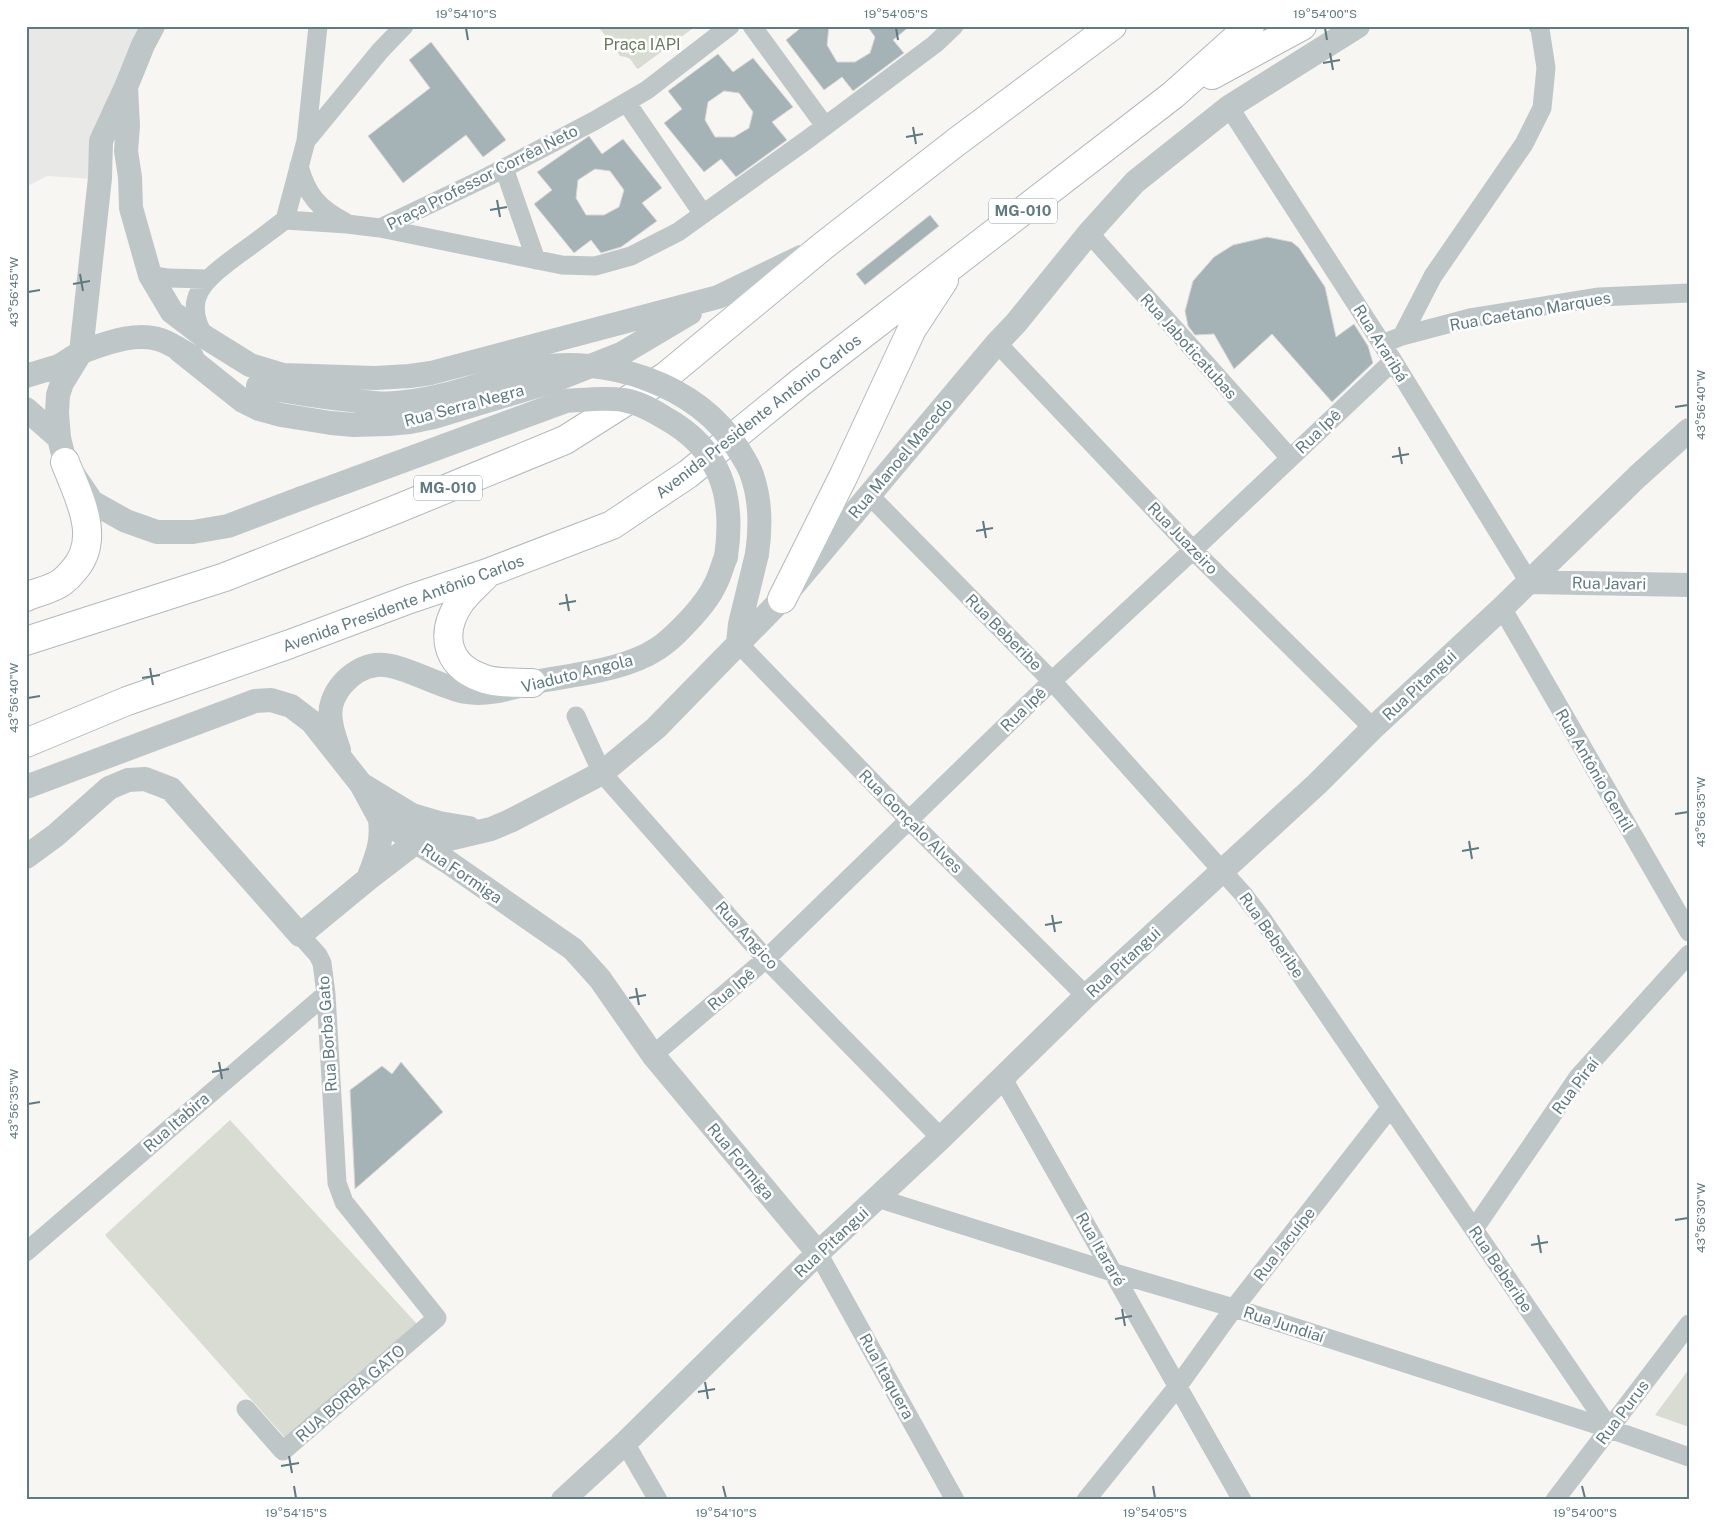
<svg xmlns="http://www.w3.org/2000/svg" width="1715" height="1526" font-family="'Public Sans',sans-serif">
  <rect width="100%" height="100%" fill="#f7f6f3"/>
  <path fill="#e8e8e7" d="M26 26H140L120 69 102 129 94 179 47 176 26 187Z"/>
  <path fill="#d8dcd2" d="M598 26H696L638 69C630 62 635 58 620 56Z
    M230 1120 417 1324 289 1442 105 1235Z
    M1689 1369V1427L1655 1415Z"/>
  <path fill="#a6b3b6" stroke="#d8d8d6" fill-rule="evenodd" d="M803 26H829L827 45 837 62H855L870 53 875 37 867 26H910L893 40 904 53 853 91 842 77 824 90 786 40Z
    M431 42 506 140 483 157 466 135 403 183 368 136 430 88 409 60Z
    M718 54 733 72 753 58 793 107 772 122 787 140 736 177 721 159 704 172 664 123 682 109 668 91ZM724 91 739 93 753 112 749 128 734 137H715L705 120 708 102Z
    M589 136 602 154 623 139 662 188 642 203 657 221 621 247 601 253 591 240 574 253 534 204 552 190 537 172ZM595 169 610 171 624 190 619 207 604 215H586L576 198 578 180Z
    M930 215 939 226 865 285 856 274Z
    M1267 237 1292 242 1299 248 1325 287 1336 337 1354 324 1368 346 1373 363 1332 402 1272 334 1234 369 1214 334 1195 335 1188 326 1185 311 1193 281 1214 257 1233 245Z
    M401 1062 443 1112 355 1189 350 1090 382 1066 392 1074Z"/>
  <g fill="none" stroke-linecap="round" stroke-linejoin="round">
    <g stroke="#b2b9bb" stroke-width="30">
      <path id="trunk" d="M1212 75 1302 26
        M485 576C477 584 468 592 461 601 440 631 444 665 482 678 496 684 516 682 532 683
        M26 597C37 592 53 589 62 582 66 579 70 575 73 571 103 539 78 496 65 462
        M782 599 844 475 912 329 944 280
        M26 641 225 577 397 509 565 440 666 376 823 246 955 143 1112 26
        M26 743 127 701 290 644 410 599 487 573 612 525 688 474 801 382 1173 95 1250 26"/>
    </g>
    <path stroke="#bfc6c8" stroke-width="19" d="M404 26 380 51 306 141 285 220 347 224 380 228 562 265 595 266 631 256 678 232 808 139 935 44 954 26
      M752 26 825 126
      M626 102 703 214
      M1229 107 1393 361 1529 582
      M306 141 318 26
      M299 166C307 195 318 208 345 222
      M504 168 536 260
      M380 228 489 176 594 121 647 90 730 26
      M1089 233 1290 458
      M150 275 168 278 207 279
      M1402 336 1470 318 1599 297 1689 293
      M205 337C179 296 209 277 239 254 255 243 270 231 285 220
      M997 343 1193 550 1373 728
      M1382 344 1402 336 1433 276 1524 144 1542 108 1546 68 1540 29 1538 26
      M869 495 1052 681 1243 894 1263 920 1610 1429
      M1502 608 1689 932
      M738 643 909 820 1086 996
      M576 716 602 773 766 959 941 1138
      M653 1055 766 959 1052 681 1193 550 1393 361
      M1002 1077 1242 1500
      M877 1198 1115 1273 1234 1308 1610 1429 1689 1457
      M1474 1229 1579 1076 1689 954
      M26 1252 326 994
      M818 1253 955 1500
      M246 1409 283 1451 437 1318 344 1202 337 1183 326 994 322 963 318 955 300 935
      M625 1443 658 1500
      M1086 1500 1178 1386 1234 1308 1390 1108
      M1555 1500 1689 1324"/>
    <path stroke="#bfc6c8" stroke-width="24" d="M126 87 128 126 126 151 130 177 131 208 150 275 172 312 205 337 250 365 283 375 375 378 410 376 431 373 718 297 801 257
      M179 350 243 401 259 409 281 415 331 423 354 425 388 424 410 422 434 417 550 382 621 354 690 313
      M192 357C182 351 172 344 161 340 135 331 105 344 81 352L62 383 58 395 57 413 59 438 65 462 92 502 126 521 157 532H193L228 526 302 498
      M26 376 59 366 81 352 100 178 101 141 126 87 143 45 153 26
      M26 409 59 438
      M1529 582 1689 585
      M738 643 740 624 757 554
      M339 750C336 741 332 731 331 721 326 695 351 668 376 665 399 662 439 687 466 692 491 696 516 686 540 681 577 674 625 670 657 649 671 640 682 628 693 616 701 607 710 596 715 585 720 576 722 566 726 557
      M361 784 412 815 439 823 469 828
      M26 787 255 701 271 700 291 706 312 722 361 784 380 819 448 862 573 949 600 979 653 1055 818 1253
      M416 842 449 839 491 829 510 821 602 773 656 728 782 599 997 343 1016 323 1089 233 1135 182 1229 107 1358 26
      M26 857 56 835 109 788 128 780 145 779 171 789 300 935 368 879 416 842
      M368 879C376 857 383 844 380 819
      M563 1500 625 1443 818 1253 941 1138 1086 996 1317 784 1373 728 1502 608 1638 476 1689 430"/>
    <use href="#trunk" stroke="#fff" stroke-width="28"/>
    <path stroke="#bfc6c8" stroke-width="24" d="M258 386C289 392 320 397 351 400 366 402 381 405 396 403 420 401 444 396 466 389 488 383 509 372 531 368 606 355 696 383 738 449 743 457 749 466 752 475 761 501 761 527 757 554
      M302 498 566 401C584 400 604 397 623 400 638 402 652 410 665 418 721 449 735 496 726 557"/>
  </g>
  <path fill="none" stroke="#5f7a81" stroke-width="2" d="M466 28 468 40M896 28 898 40M1325 28 1327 40M1330 53 1333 70M1323 63 1340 60M913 127 916 144M906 137 923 134M497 200 500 217M490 210 507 207M80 274 83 291M73 284 90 281M28 292 40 290M1675 407 1688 405M1399 447 1402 464M1392 457 1409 454M983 521 986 538M976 531 993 528M566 594 569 611M559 604 576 601M150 668 153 685M142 678 160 675M28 698 40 696M1675 814 1688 812M1469 841 1472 859M1462 851 1479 848M1052 915 1055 932M1045 925 1062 922M636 988 639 1005M629 998 646 995M219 1062 222 1079M212 1072 229 1069M28 1104 40 1102M1675 1220 1688 1218M1538 1235 1541 1253M1531 1245 1548 1242M1122 1309 1125 1326M1115 1319 1132 1316M705 1382 708 1399M698 1392 715 1389M289 1456 292 1473M281 1466 299 1463M294 1486 296 1498M723 1486 726 1498M1153 1486 1155 1498M1582 1486 1585 1498"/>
  <g text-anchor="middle" stroke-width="5" stroke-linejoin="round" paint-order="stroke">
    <g fill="#fff" stroke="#8fa2a7" stroke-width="1">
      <rect x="989" y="198.5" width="68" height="25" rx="4"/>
      <rect x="414" y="475.5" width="68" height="25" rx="4"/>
    </g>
    <g font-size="15" font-weight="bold" fill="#5f7a81">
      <text x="1023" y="216">MG-010</text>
      <text x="448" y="493">MG-010</text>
    </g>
    <g font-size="16" fill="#69795e" stroke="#fff">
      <text x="642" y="50">Praça IAPI</text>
    </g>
    <g font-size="16" fill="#5f7a81" stroke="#fff">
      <text transform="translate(482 177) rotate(-27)" y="6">Praça Professor Corrêa Neto</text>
      <text transform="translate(1530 311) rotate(-10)" y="6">Rua Caetano Marques</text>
      <text transform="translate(1381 343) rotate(58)" y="6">Rua Araribá</text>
      <text transform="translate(1189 346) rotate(48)" y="6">Rua Jaboticatubas</text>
      <text transform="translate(464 405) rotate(-15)" y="6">Rua Serra Negra</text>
      <text transform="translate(758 416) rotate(-38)" y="6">Avenida Presidente Antônio Carlos</text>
      <text transform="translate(1318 431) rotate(-44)" y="6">Rua Ipê</text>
      <text transform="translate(900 458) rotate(-50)" y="6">Rua Manoel Macedo</text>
      <text transform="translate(1183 538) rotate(46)" y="6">Rua Juazeiro</text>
      <text transform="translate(1609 583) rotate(1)" y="6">Rua Javari</text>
      <text transform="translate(403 603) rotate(-20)" y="6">Avenida Presidente Antônio Carlos</text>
      <text transform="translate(1004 632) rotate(45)" y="6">Rua Beberibe</text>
      <text transform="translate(577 673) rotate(-14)" y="6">Viaduto Angola</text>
      <text transform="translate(1419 685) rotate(-43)" y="6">Rua Pitangui</text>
      <text transform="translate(1023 709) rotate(-44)" y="6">Rua Ipê</text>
      <text transform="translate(1595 770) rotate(60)" y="6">Rua Antônio Gentil</text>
      <text transform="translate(911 821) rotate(45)" y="6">Rua Gonçalo Alves</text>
      <text transform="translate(462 873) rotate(34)" y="6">Rua Formiga</text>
      <text transform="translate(747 935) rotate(48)" y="6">Rua Angico</text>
      <text transform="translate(1272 935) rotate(55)" y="6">Rua Beberibe</text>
      <text transform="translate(1123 962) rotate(-43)" y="6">Rua Pitangui</text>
      <text transform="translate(731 989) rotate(-40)" y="6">Rua Ipê</text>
      <text transform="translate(327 1034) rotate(-94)" y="6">Rua Borba Gato</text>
      <text transform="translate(1575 1086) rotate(-53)" y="6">Rua Piraí</text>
      <text transform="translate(176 1122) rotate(-41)" y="6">Rua Itabira</text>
      <text transform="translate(741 1161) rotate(50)" y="6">Rua Formiga</text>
      <text transform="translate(831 1242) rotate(-43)" y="6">Rua Pitangui</text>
      <text transform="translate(1284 1244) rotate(-52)" y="6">Rua Jacuípe</text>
      <text transform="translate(1101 1249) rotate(60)" y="6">Rua Itararé</text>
      <text transform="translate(1501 1269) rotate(56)" y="6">Rua Beberibe</text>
      <text transform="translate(1284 1324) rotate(18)" y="6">Rua Jundiaí</text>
      <text transform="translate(887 1376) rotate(61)" y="6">Rua Itaquera</text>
      <text transform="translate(350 1393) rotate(-41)" y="6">RUA BORBA GATO</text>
      <text transform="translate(1622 1412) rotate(-53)" y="6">Rua Purus</text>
    </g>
  </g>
  <rect width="1715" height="1526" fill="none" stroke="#ffffff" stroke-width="55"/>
  <rect x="28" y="28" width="1660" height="1470" fill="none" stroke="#5f7a81" stroke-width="2"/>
  <g font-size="12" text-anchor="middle" fill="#5f7a81">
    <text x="466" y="18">19°54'10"S</text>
    <text x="896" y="18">19°54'05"S</text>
    <text x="1325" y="18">19°54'00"S</text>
    <text transform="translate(14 292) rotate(-90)" y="4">43°56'45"W</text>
    <text transform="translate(1701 405) rotate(-90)" y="4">43°56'40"W</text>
    <text transform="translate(14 698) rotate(-90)" y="4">43°56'40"W</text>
    <text transform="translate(1701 812) rotate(-90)" y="4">43°56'35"W</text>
    <text transform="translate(14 1104) rotate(-90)" y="4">43°56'35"W</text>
    <text transform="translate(1701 1218) rotate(-90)" y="4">43°56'30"W</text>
    <text x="296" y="1517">19°54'15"S</text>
    <text x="726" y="1517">19°54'10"S</text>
    <text x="1155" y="1517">19°54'05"S</text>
    <text x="1585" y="1517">19°54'00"S</text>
  </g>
</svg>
